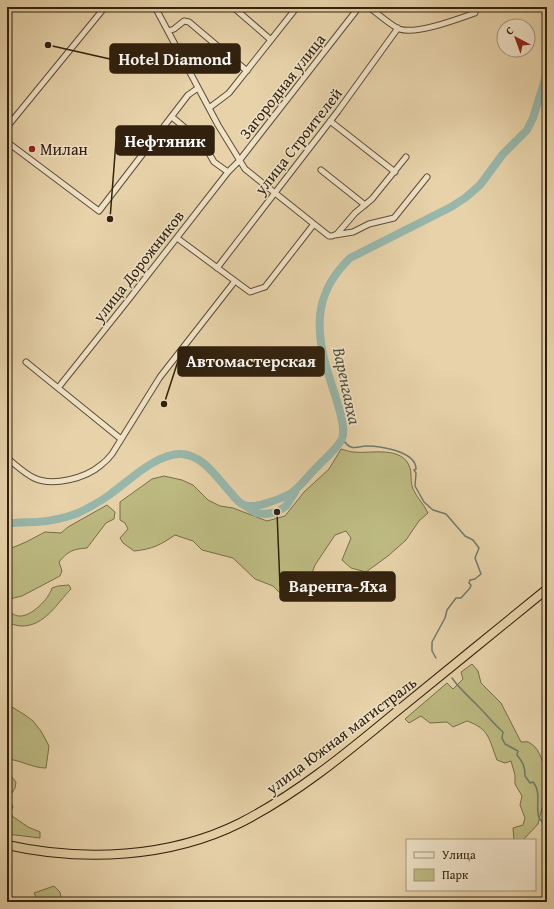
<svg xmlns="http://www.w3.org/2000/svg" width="554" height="909" font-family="'Gentium Book Plus',serif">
  <rect width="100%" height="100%" fill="#e7d2a9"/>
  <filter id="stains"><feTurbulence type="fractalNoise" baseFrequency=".005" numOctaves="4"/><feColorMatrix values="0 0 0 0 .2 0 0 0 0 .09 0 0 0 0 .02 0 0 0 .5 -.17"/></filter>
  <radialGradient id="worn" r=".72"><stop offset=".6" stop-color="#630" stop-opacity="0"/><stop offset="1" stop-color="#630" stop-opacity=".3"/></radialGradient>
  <path fill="#bdba82" stroke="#776e48" d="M341 449C345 450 350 452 354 452 370 454 403 445 410 468 412 474 410 481 413 489 417 498 424 504 428 513L419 521 406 540 388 556 366 572 351 568 342 560 351 538 346 531 335 535 315 565 309 581 295 583 280 593 273 586 255 579 233 558 202 550 193 541 175 535C160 545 153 549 134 551L123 543 120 538 128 529 125 523 120 520V502L152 479 164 476 182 480 193 485 208 500 220 506 233 508 267 521 285 516 304 492 329 469Z
    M107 505 115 512 114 519 106 523 87 548C73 549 68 551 59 562L62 571 60 576 22 596 10 599 7 596V550L26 542 45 532 61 533 68 527Z
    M69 585 71 589C57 603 45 626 22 626 18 626 12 624 7 623V610C10 612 15 616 19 616 31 617 49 599 52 588L58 586Z
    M472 664 478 671 481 683 501 703 521 742C524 742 528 741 530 743 541 749 544 766 545 777L547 779V810L542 808 538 824 523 840H514L513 828 523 825 525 818 520 805 522 796 515 784V775L511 761 505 763 497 760C489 740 490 729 467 721L453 727 447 722 430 723 421 716 409 723 405 719 447 683 453 689 463 679 461 672Z
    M7 704 25 715 33 721 41 731 49 746 46 768C32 768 21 760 7 759Z
    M7 771 16 782 15 788 9 798 13 807 11 811 12 816 28 827 40 832V838L7 834V822L9 818 7 817Z
    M54 886 60 892 62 902H33L36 897 34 893Z"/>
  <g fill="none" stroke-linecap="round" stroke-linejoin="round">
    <path stroke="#6e7b6c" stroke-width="1.5" d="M342 438C344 441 347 446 351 447 356 449 361 446 366 446 380 446 416 451 416 469L414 470 416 473 415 486 424 502 433 510 446 514 465 536 473 540 479 548 475 558 481 574 475 579 470 580 469 583 471 585 470 588 461 598H456L447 610 445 618 432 642V651L436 658
      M452 678C459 688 468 696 477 705 486 714 494 724 503 732L502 738 505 744 518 751 517 755C523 762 525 767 525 776L530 783 533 782C542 792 535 808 539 817 540 821 545 824 547 827"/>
    <path stroke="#97b7ab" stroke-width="8" d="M245 506 256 513 266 514 277 512 286 506 295 492
      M7 524C17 522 27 522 37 522 51 521 65 518 78 513 90 507 102 501 112 493 131 479 157 453 182 454 204 456 217 478 231 493 234 497 239 503 244 505 253 508 262 505 270 502 277 500 284 497 290 494 300 487 307 477 316 468 323 460 337 449 342 439 345 430 342 420 340 412 336 396 330 381 326 366 314 323 317 290 350 258L451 207 465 198 480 185 503 154 527 130 533 118 547 73"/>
    <g stroke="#5e4d35" stroke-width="7">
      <path id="minor" d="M155 7 218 125 245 169 329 236H332L337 234 355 213 372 199 406 157
        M233 7 271 40
        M369 7C378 14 389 24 399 29 416 35 458 19 475 13V7
        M168 31 174 29 184 21 189 22 247 71
        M209 108 229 93 297 7
        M172 117 203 143 214 162 228 172
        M330 121 395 172
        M7 127 105 7
        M7 142 99 211 188 95 198 88
        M321 170 365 205
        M335 235 353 232 369 224 394 218 427 177
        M177 238 250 292 265 287 314 224
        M217 268 338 111 398 28
        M26 362 121 439
        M58 388 129 299 228 172 239 161 359 7
        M7 458C16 465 24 473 34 478 53 487 86 478 101 465 105 462 109 458 112 454L160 377 235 281"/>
    </g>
    <g stroke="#31210e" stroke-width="10">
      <path id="highway" d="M7 845C83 862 170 858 240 823 295 795 344 755 391 716 443 674 495 631 547 589"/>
    </g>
    <use href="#minor" stroke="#efe2c7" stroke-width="5"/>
    <use href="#highway" stroke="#e7d2a9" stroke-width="8"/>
  </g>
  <circle fill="#8f2418" stroke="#efe2c7" stroke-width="1.5" cx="32" cy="149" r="4"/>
  <g text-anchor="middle" stroke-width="3" stroke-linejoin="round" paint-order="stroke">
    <g font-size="16" fill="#31210e" stroke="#efe2c7">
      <text transform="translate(282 86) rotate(-52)" y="6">Загородная улица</text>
      <text transform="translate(298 141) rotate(-52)" y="6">улица Строителей</text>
      <text transform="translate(138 266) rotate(-52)" y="6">улица Дорожников</text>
      <text transform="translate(341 735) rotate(-37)" y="6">улица Южная магистраль</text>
    </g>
    <g font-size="16" fill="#31210e" stroke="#efe2c7" text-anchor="start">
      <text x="40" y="155">Милан</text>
    </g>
    <g font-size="17" font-style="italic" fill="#504e3d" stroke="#efe2c7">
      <text transform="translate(347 386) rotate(78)" y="6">Варенгаяха</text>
    </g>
  </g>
  <path fill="none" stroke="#31210e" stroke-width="1.5" d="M48 45L110 59M110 219L116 141M164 404L178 361M277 512L280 586"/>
  <g fill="#31210e" stroke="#efe2c7" stroke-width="1.5">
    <circle cx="48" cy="45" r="4"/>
    <circle cx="110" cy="219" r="4"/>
    <circle cx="164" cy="404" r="4"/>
    <circle cx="277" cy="512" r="4"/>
  </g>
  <g fill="#31210e" stroke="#31210e" stroke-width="1.5">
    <rect x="110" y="44" width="130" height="29" rx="4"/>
    <rect x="116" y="126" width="98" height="29" rx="4"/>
    <rect x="178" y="347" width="146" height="29" rx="4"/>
    <rect x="280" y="572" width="115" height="29" rx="4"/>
  </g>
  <g font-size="17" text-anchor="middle" font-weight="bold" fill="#fff">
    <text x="175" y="65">Hotel Diamond</text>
    <text x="165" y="147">Нефтяник</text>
    <text x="251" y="367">Автомастерская</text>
    <text x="338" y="592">Варенга-Яха</text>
  </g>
  <rect width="554" height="909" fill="none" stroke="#e7d2a9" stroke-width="24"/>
  <rect x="8" y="8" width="538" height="893" fill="none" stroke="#31210e" stroke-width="2"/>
  <rect x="12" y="12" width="530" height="885" fill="none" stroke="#31210e"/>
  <rect x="406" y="839" width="130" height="52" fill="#efe2c7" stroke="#a3957d"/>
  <rect x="414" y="852" width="20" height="6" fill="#efe2c7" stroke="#a3957d"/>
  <text x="442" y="859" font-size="12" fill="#31210e">Улица</text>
  <rect x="414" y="869" width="20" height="12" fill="#bdba82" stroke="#a3957d"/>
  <text x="442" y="879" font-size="12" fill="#31210e">Парк</text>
  <g transform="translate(516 38) rotate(319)"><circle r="19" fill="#efe2c7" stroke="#a3957d"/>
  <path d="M0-3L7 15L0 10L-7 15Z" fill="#8f2418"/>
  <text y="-6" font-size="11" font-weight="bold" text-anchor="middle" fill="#31210e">С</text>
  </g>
  <rect width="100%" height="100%" filter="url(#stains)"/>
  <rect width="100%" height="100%" fill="url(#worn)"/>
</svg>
